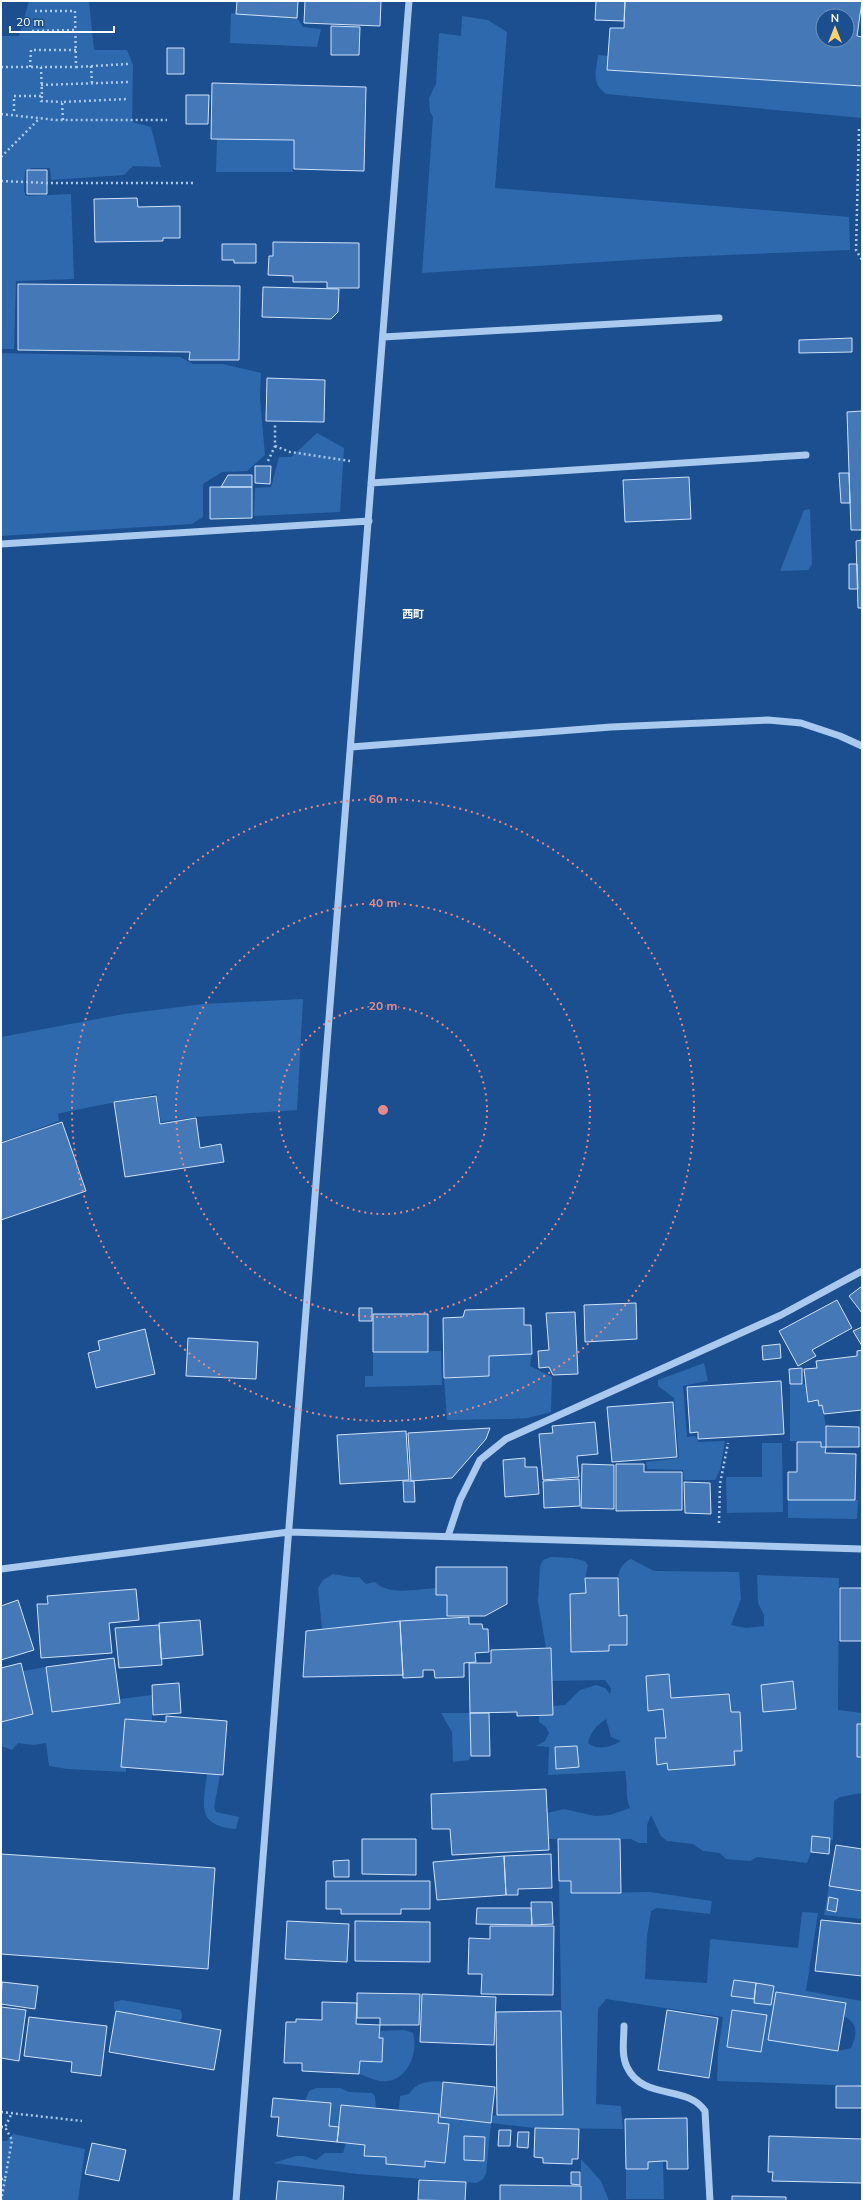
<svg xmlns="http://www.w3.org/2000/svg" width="863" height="2202" font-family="Mulish,'Noto Sans JP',sans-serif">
  <rect width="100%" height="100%" fill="#1b4f8f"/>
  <path fill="#2e69ad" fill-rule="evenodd" d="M29 1H89L94 50H127L133 65 132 122 151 127 161 167 133 166 124 175 51 180 50 168H32L25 171 24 191 26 196 71 194 74 279 16 281 14 349H1V36H19Z
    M231 13 297 18 303 27 321 29 317 47 230 43Z
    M462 16 488 20 507 32 495 188 849 217 850 250 680 257 422 273 433 117 430 112 429 98 436 84 439 33 461 36Z
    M598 55 608 56V70L862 86V118L606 94C591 83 596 72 598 55Z
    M217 139 294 140 293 172H216Z
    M1 353 180 357 193 364H223L261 373 260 398 265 455 247 471 222 472 203 484V517L192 524 1 536Z
    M317 433 344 448 340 512 254 516 255 488 271 487 279 457H291Z
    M810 509 812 564 808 570 780 571 804 510Z
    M303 999 297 1110 196 1117 161 1122 156 1094 61 1113 58 1114 59 1121 1 1142V1037L124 1014 203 1004Z
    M441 1351 442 1385 365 1387V1376H373V1352Z
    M532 1354 530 1366 552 1377 551 1412 528 1418 509 1419 447 1420 444 1378 489 1376V1356Z
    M704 1363 708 1381 683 1386 687 1437 695 1436 699 1442 725 1441 720 1470 715 1480H684L683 1470 647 1469 646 1462 679 1458 674 1398 658 1386V1380Z
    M790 1384H806L808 1401 818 1400 819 1405H822L826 1426V1447H821L820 1442 790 1441Z
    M860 1410H862V1447H859Z
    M762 1443H782L783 1512 727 1513 726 1477H762Z
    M788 1500H858L857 1519 788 1518Z
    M551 1557 572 1558 585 1561 588 1565 585 1578 586 1593 570 1594 571 1652 609 1651V1645H627V1615L619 1616C618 1598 611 1567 631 1559L654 1571 739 1572 741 1599 731 1625 746 1628 764 1626V1615L758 1603 757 1575 839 1578 838 1710 862 1713V1724H857V1757H862V1793L840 1797 834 1801 833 1840 812 1836 811 1852 807 1863 757 1857 750 1861 726 1859 720 1853 703 1851 693 1844 667 1841 661 1836 651 1815 647 1825V1843H639L631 1839H548L547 1813 564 1809 595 1816 610 1815 630 1808C625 1797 628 1785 625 1771L548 1775 549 1747 536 1746 545 1741 549 1733 546 1727 539 1722V1715H553V1706L565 1705 580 1690 596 1685 605 1688 610 1694 611 1688 605 1680 552 1681 551 1648H546L538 1601 540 1566 543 1560ZM606 1719 611 1737 621 1741C611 1747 597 1751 588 1743 591 1731 596 1726 606 1719ZM576 1746 578 1767 556 1769 555 1747Z
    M333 1574C343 1575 348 1578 359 1577L366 1584 375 1582C388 1596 418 1589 436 1588V1594L447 1595V1618L322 1629 318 1588 323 1580Z
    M46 1667 52 1712 120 1703V1699L152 1695V1721L125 1719 121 1767H126V1772L67 1769 49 1766 46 1743 34 1745 18 1743 12 1750 1 1746V1722L23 1671Z
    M441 1713H470L471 1756 469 1760 453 1762 452 1732Z
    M207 1774 220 1775 214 1808 216 1812 239 1817 236 1829C196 1826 203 1805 207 1774Z
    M559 1881H571V1893L650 1892 712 1901 710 1914 657 1908 651 1911 647 1937 645 1979 707 1983 710 1940 712 1939 798 1948 802 1912 818 1913 806 1991 862 2001V2086L717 2081 718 2052 723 2017 606 1999 598 2009 596 2104 621 2106 623 2129 535 2128 491 2123 486 2174 482 2180 476 2183 357 2174 273 2163 296 2156H304L316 2160 325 2153H343L346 2143 365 2145 364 2156 386 2157V2164L425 2167V2161L445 2163 449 2124 438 2123 439 2114 399 2110 400 2096 409 2094C416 2082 431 2080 443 2082L440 2117 491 2123 492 2116 497 2115 563 2116ZM776 1992 846 2003 843 2016C859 2023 857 2034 851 2048L838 2051Z
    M829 1886 862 1891V1919L824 1915Z
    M122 2000 181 2010 182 2017 180 2022 116 2011 114 2009V2002Z
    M405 2030 413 2033C419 2054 406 2085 380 2081 373 2080 366 2076 359 2074L360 2061 382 2062 383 2038H379V2031Z
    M316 2088H340L349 2092 372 2093 375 2096 376 2108 341 2105 339 2127 329 2126 331 2103 305 2101 309 2091Z
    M13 2134 85 2149 78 2201H1V2141H7Z
    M581 2159 601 2181 609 2201H581Z
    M663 2161 664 2199H626V2169H648V2162Z"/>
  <path fill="#4478b7" stroke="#cfe3fa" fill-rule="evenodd" d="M237 1H298L297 18 236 14Z
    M305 1H381L380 26 304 23Z
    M596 1H625L624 21 595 20Z
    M625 1H862L857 36 862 37V86L607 70 610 28H624ZM823 16H847V40H823Z
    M331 26 360 27 359 55H331Z
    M167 48H184V74H167Z
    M212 83 366 87 364 171 294 169V140L211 139Z
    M186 95H209L208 124H186Z
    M27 170H47V194H27Z
    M137 198 138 207 180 206V238H163V241L95 242 94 199Z
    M273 242 359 243V288H327V282H293V276L268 275 269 256H273Z
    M222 244H256V263H234V260H222Z
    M18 284 240 286 239 360H189L190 352 18 350Z
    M263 287 339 289 338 312 331 319 262 317Z
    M852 338V352L799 353V340Z
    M267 378 325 380 324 422 266 421Z
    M862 411V530H851L847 412Z
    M255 466H271L270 484 255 483Z
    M839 473H849L850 503H841Z
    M228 475H252V487H221Z
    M689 477 691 519 625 522 623 480Z
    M210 487H252V518L210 519Z
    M862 540V608H858L856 541Z
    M849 564H857L858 589H849Z
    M156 1096 160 1124 196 1118 200 1148 221 1144 224 1162 125 1177 114 1102Z
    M62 1122 86 1191 1 1220V1143Z
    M862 1286V1313L849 1296Z
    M837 1300 852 1328 812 1350 816 1356 798 1366 779 1331Z
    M636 1303 637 1339 585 1342 584 1305Z
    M359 1308H372V1321H359Z
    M524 1308V1325H531L532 1354 489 1356V1376L444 1378 443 1318 463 1317 465 1310Z
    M575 1312 578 1374 553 1375 549 1367 539 1368 538 1351 549 1350 546 1313Z
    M373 1314H428V1352H373Z
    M862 1327V1346L853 1331Z
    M145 1329 155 1374 96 1388 88 1353 100 1350 98 1341Z
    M188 1338 258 1342 256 1379 186 1376Z
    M780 1344 781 1358 763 1360 762 1346Z
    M862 1350V1410L824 1414 822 1405 819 1406 818 1400 808 1402 804 1369 817 1368 816 1361 857 1356V1351Z
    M802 1368V1384H790L789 1369Z
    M781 1381 784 1434 698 1439V1432L690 1433 687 1387Z
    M673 1402 677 1457 612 1462 607 1407Z
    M595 1422 598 1454 577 1456 579 1477 543 1480 539 1434 553 1433 552 1426Z
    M826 1426 859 1427V1447H826Z
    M490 1428 486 1439 452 1478 411 1481 408 1433Z
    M406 1431 409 1480 340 1484 337 1435Z
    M797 1442H821V1447H826L825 1453 856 1454 855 1500H788V1472H797Z
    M525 1458V1467H537L539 1494 505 1497 503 1460Z
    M582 1464 614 1465V1509L581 1508Z
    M616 1464H644V1472H682V1510L616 1511Z
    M579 1479 580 1506 544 1508 543 1481Z
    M403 1481H414L415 1502H404Z
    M684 1482 710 1483 711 1514 685 1513Z
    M436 1567H507V1604L485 1616H447V1595H436Z
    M585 1578H618L619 1616 627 1615V1645H609V1651L571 1652 570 1594 586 1593Z
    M840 1588H862V1641H840Z
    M136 1589 139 1620 109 1623 112 1653 41 1658 37 1604H48L47 1596Z
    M18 1600 34 1650 1 1660V1606Z
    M469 1617V1624H482L483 1629H488L489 1652 475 1653 476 1662 464 1663V1677L435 1678 434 1670H423V1677L403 1678 400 1621Z
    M200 1620 203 1655 161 1659 159 1623Z
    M400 1621 403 1675 303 1677 306 1631Z
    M159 1625 162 1665 119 1668 115 1628Z
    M551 1648 553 1715 517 1716V1712L470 1713 469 1663H491V1650Z
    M114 1658 120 1703 52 1712 46 1667Z
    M21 1663 33 1714 1 1722V1668Z
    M669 1674 671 1698 729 1694 731 1712H740L742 1751H734L735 1765 668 1770 667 1763 657 1765 655 1738H666L663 1709 648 1711 646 1676Z
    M793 1681 796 1709 763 1712 761 1685Z
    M179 1683 181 1713 153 1715 152 1685Z
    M470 1713H489L490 1756H471Z
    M166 1716 227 1721 223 1775 121 1767 125 1719 166 1722Z
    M857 1724H862V1757H857Z
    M577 1746 579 1767 556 1769 555 1747Z
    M546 1789 549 1850 452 1855 450 1829H432L431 1794Z
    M812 1836 830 1838 829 1854 811 1852Z
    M362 1839H416V1875L362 1874Z
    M558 1839H620L621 1893H571V1881H559Z
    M836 1845 862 1849V1891L829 1886Z
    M1 1854 215 1868 208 1969 1 1954Z
    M551 1854 552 1888 518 1889V1895H506L504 1856Z
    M504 1856 506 1895 437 1900 433 1862Z
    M349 1860V1877H334L333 1861Z
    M326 1881H430V1909H401V1914H341V1909H326Z
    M829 1897 838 1899 836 1912 827 1910Z
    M531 1902H552L553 1924 532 1925Z
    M477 1908H531L532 1925 476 1924Z
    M821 1920 862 1924V1976L815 1971Z
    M287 1921 349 1924 347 1962 285 1959Z
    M355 1921 430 1922V1962L355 1961Z
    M490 1926H554L553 1995 481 1994 482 1974H468L469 1938 490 1939Z
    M734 1980 756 1983 754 1999 731 1996Z
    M2 1982 38 1986 35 2009 1 2004Z
    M756 1983 774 1986 771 2005 754 2003Z
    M776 1992 846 2003 838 2051 768 2040Z
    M357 1993 420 1994 419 2025H380V2018H357Z
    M422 1994 496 1997 494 2045 420 2042Z
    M322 2002 357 2003 356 2024 380 2025 379 2038H383L382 2062 360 2061 359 2074 302 2071V2063H284L286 2022H296V2019L322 2020Z
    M1 2007 26 2010 19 2061 1 2058Z
    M667 2010 718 2018 709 2078 658 2070Z
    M732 2010 767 2015 761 2052 727 2047Z
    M116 2011 221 2030 214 2070 109 2052Z
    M561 2011 563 2115H497L496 2012Z
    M29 2017 107 2026 101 2076 71 2072 72 2062 24 2056Z
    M443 2082 495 2087 491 2123 440 2117Z
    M836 2086H862V2108H836Z
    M273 2098 331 2103 329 2126 339 2127 337 2142 277 2136 279 2117H271Z
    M341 2105 439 2114 438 2123 449 2124 445 2163 425 2161V2167L386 2164V2157L364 2156 365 2145 337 2142Z
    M687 2118 688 2169H667V2161H663L648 2162V2169H626L625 2119Z
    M535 2128 579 2129 578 2159H572V2164L543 2163V2158L534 2157Z
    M499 2130H511L510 2146H498Z
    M518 2132H529L528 2148 517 2147Z
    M464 2136 485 2137 484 2161 464 2160Z
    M769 2136 862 2139V2183L772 2181 773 2172H768Z
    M92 2143 126 2150 119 2181 85 2174Z
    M571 2172H580V2185L571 2184Z
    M419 2180 466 2182 465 2201 418 2200Z
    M278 2181 344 2186 343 2201H276Z
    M500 2185 581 2186V2201H500Z
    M732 2196 786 2197V2201H732Z"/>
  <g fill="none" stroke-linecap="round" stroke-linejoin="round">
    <path stroke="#a9c9ee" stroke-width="2.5" stroke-dasharray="2 3" stroke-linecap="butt" d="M35 11H75L76 67H41
      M32 31 75 30
      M91 66 92 83
      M1 67H41L42 96H14V114
      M30 67 31 50H76
      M76 67 128 64
      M41 85 129 82
      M42 96 41 101 62 102
      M1 114 56 120H167
      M63 120 62 102 128 99
      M859 129 856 250 862 260
      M1 157 40 118
      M1 181 47 183H194
      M275 446 290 452 350 461
      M268 461 275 446V425
      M719 1523 720 1484 728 1443
      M1 2112 82 2121
      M1 2127H5L12 2113
      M1 2179H5L12 2140 5 2127
      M1 2201 5 2179"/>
    <path stroke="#a9c9ee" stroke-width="7" d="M383 337 719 318
      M371 483 806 455
      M1 544 369 521
      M351 747 611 727 768 720 801 723 840 736 862 746
      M448 1536 460 1500 480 1460 506 1439 781 1315 862 1271
      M1 1569 289 1532 862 1549
      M624 2026C624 2039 621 2055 627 2067 643 2101 687 2084 705 2111L710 2201
      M236 2201 409 1"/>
  </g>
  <g fill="none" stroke="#e88989" stroke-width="2" stroke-dasharray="2 4">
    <circle cx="383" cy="1110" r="104"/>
    <circle cx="383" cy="1110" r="207"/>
    <circle cx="383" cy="1110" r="311"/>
  </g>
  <g text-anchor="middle" stroke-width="3.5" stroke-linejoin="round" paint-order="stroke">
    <g font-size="11" font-weight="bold" fill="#fff" stroke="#1b4f8f">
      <text x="413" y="618">西町</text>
    </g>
  </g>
  <circle cx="383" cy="1110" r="6" fill="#e88989" stroke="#1b4f8f" stroke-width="2"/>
  <g font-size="12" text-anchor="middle" font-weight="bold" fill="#e88989" stroke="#1b4f8f" stroke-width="3.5" stroke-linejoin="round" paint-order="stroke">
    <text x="383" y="803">60 m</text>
    <text x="383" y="907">40 m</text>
    <text x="383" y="1010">20 m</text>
  </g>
  <rect width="863" height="2202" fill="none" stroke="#ffffff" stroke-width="4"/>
  <g transform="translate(835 28)"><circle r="19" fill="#1b4f8f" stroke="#7695bc"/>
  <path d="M0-3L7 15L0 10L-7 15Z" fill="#ffd166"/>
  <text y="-6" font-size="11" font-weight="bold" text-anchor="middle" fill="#ffffff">N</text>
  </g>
  <path d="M10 26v6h104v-6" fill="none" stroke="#ffffff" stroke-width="2"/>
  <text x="16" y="26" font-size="12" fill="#ffffff" stroke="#1b4f8f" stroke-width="3" paint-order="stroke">20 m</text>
</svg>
